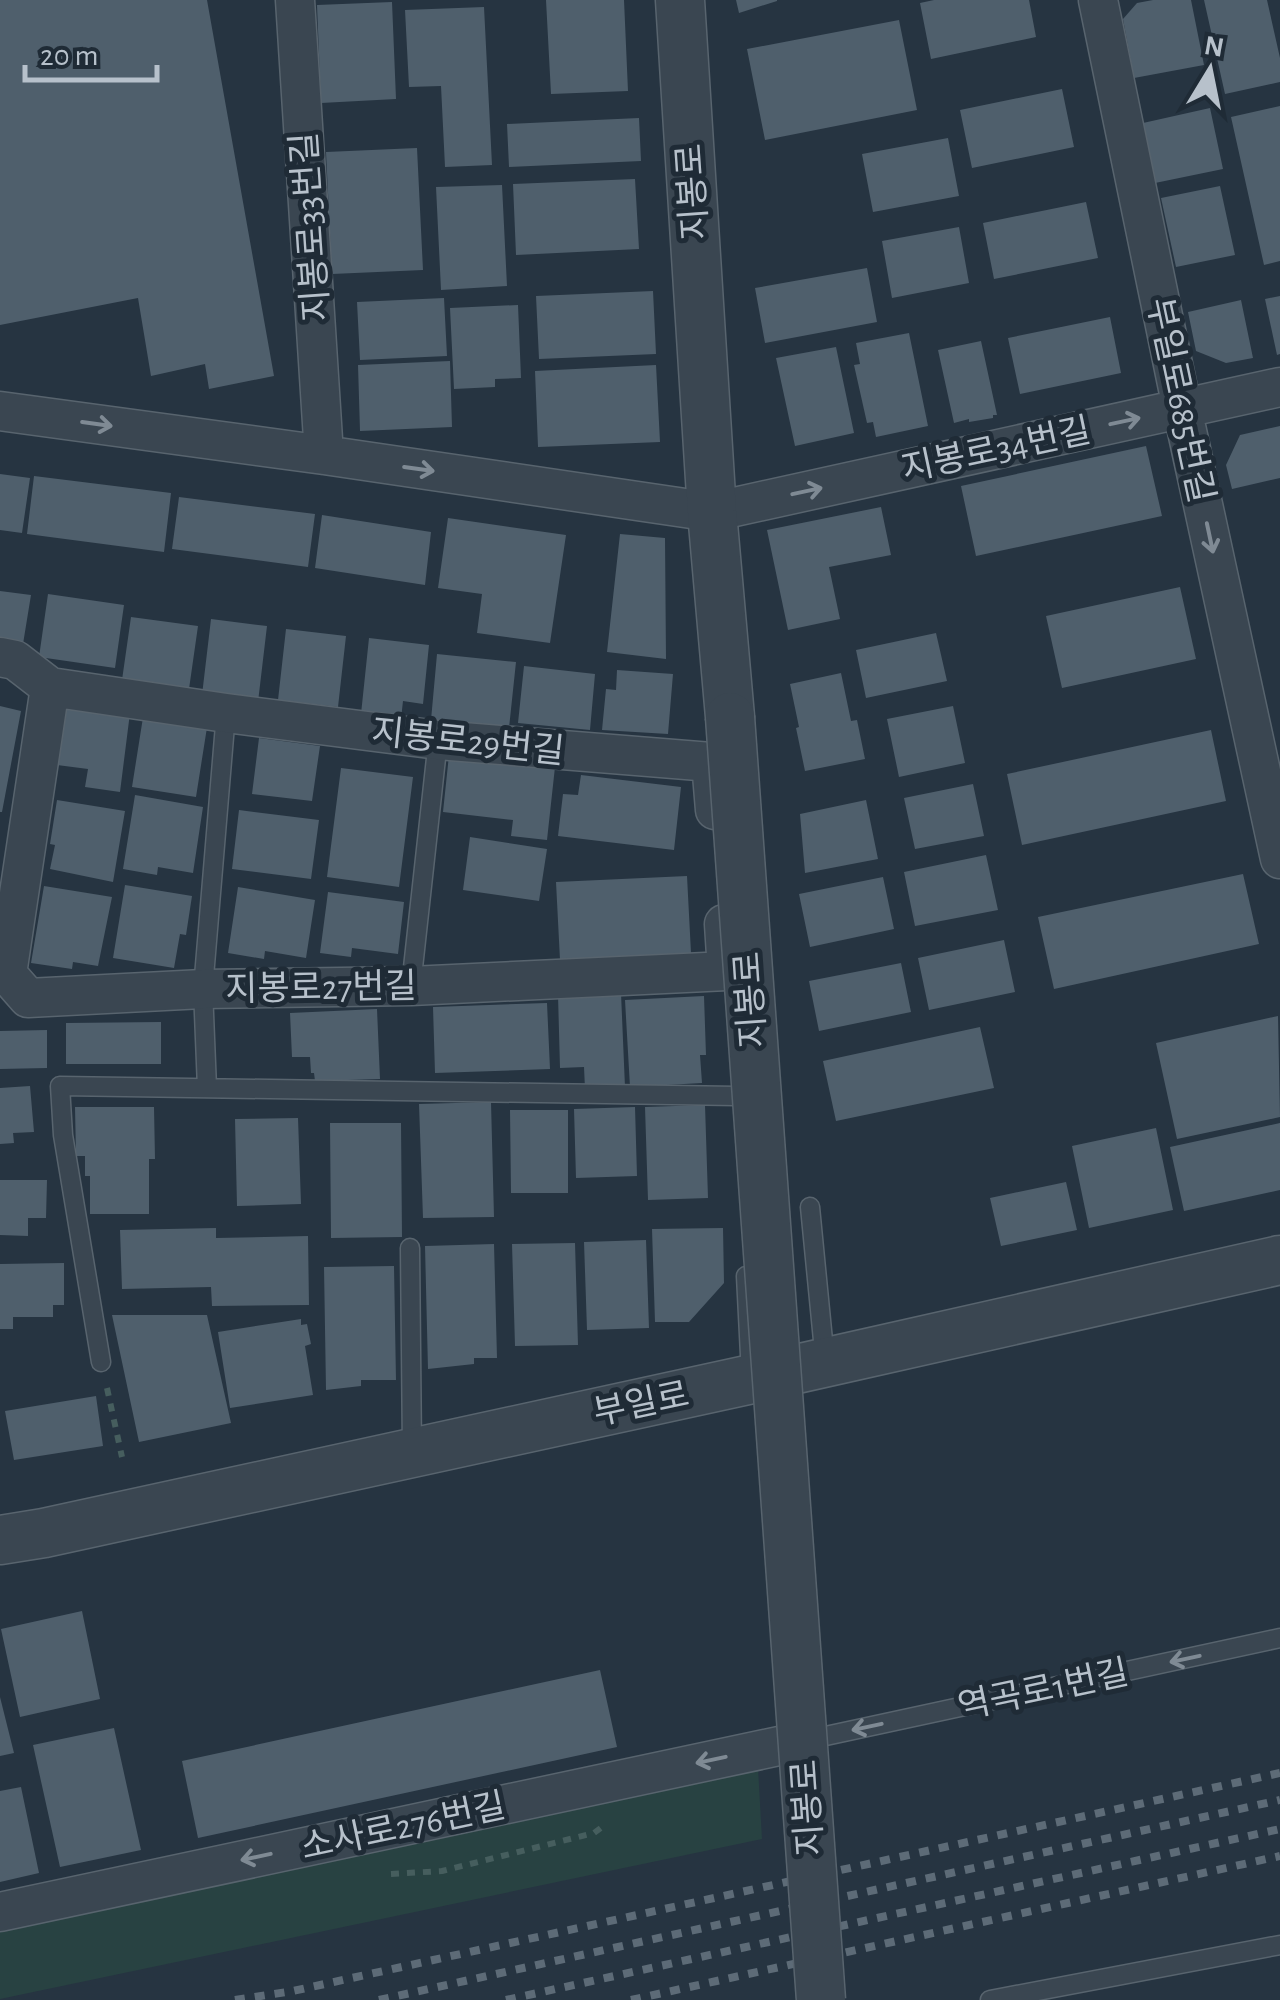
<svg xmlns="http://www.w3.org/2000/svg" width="1280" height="2000" font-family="'Alegreya Sans','Noto Sans KR',sans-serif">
  <rect width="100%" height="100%" fill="#263441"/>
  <path fill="#284242" d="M757 1750 762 1839 0 1999V1912Z"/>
  <path fill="#4f5f6c" d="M0 0H207L274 376 209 389 205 364 151 376 138 298 0 325Z
    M546 0H624L628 91 551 94Z
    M736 0H777V1L739 13Z
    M934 0H1029L1036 37 931 59 920 3Z
    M1153 0H1191L1204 65 1134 78 1123 19 1137 3Z
    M1204 0H1267L1280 58V82L1225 94Z
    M392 2 396 99 321 103 317 5Z
    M484 7 492 165 445 167 441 86 409 87 405 10Z
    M899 20 917 110 765 140 747 49Z
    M1062 89 1074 147 972 168 960 110Z
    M1280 106V261L1264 265 1231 117Z
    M1210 108 1223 169 1155 183 1143 123Z
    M639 118 641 161 509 167 507 124Z
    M948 138 959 196 873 212 862 154Z
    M417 148 423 270 332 274 326 152Z
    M635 179 639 249 516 255 513 184Z
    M502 185 507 286 441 290 436 187Z
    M1220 186 1235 255 1176 267 1161 198Z
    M1086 202 1098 258 994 279 983 223Z
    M959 227 969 283 892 298 882 241Z
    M867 268 877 322 765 343 755 288Z
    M653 291 656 354 539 359 536 296Z
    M1280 296V354L1277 355 1265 299Z
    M444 298 447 356 360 360 357 302Z
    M1241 300 1253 358 1226 363 1196 351 1188 312Z
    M518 305 521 378 495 379V387L454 389 450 308Z
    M1110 317 1121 373 1020 394 1008 338Z
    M909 333 928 426 876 437 873 422 867 423 854 365 860 364 856 343Z
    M981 341 997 415H993V418L969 422V419L954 423 938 350Z
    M836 347 854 433 795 446 776 358Z
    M450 361 452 427 360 431 358 365Z
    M656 365 660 442 538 447 535 371Z
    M1280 426V478L1232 489 1226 465 1240 435Z
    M1146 446 1162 516 976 556 961 486Z
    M0 474 30 478 22 533 0 530Z
    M34 476 171 493 164 552 27 534Z
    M179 497 315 514 308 567 172 549Z
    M881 507 891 555 829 567 840 619 788 630 767 530Z
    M322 515 431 532 425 585 315 568Z
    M448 518 566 535 550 643 477 633 482 594 438 588Z
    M620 534 665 538 666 659 607 652Z
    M1180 587 1196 659 1062 688 1046 616Z
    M0 591 31 595 23 644 0 641Z
    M48 594 124 605 115 668 39 657Z
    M131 617 198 626 189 689 122 680Z
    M211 619 267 626 258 702 202 695Z
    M286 629 346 636 338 707 278 700Z
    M936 633 947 681 866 698 856 650Z
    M369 638 429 645 423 704 403 701 401 719 361 714Z
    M437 654 516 662 509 728 431 720Z
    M524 666 595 674 590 730 518 723Z
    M617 670 673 674 668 734 602 730 606 689 616 690Z
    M841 673 851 721 857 720 865 759 805 771 796 728 799 727 790 684Z
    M67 697 131 705 120 792 85 787 88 769 57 765Z
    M0 706 21 711 2 812H0Z
    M953 706 965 763 899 777 887 719Z
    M144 711 208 721 196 797 132 787Z
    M1211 730 1226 801 1022 845 1007 774Z
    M259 738 320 746 312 801 252 794Z
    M449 755 555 767 547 840 511 836 513 820 443 812Z
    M341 768 413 777 399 887 327 877Z
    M581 775 681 787 674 850 558 836 563 794 578 795Z
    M973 784 984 836 915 849 904 798Z
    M135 795 203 807 193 873 158 867 157 875 123 869Z
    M57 800 125 811 113 882 50 869 55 845 50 844Z
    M866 800 878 859 805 873 800 814Z
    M239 810 319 820 311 879 232 869Z
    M470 837 547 849 539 901 463 890Z
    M986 855 998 910 915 926 904 872Z
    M1243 874 1259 944 1054 989 1038 917Z
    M687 876 691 953 560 960 556 882Z
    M883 877 894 929 810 947 799 894Z
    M125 885 192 896 186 935 180 934 174 968 113 958Z
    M44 886 112 897 98 966 73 962 72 969 31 963Z
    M238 887 315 900 306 958 265 951 264 959 228 953Z
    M328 892 404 902 398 954 352 948 351 957 320 953Z
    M1004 940 1015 992 929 1010 918 958Z
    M901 963 911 1012 819 1031 809 981Z
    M621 993 625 1087 585 1089 584 1067 560 1068 558 995Z
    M704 996 706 1055H700L702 1083 630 1087 625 1000Z
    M547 1003 550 1069 435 1073 433 1007Z
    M377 1009 380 1079 315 1081 314 1073H311L310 1057H292L290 1013Z
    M1278 1016 1280 1117 1177 1139 1156 1043Z
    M161 1022V1064H66V1023Z
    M980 1027 994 1088 836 1121 823 1061Z
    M47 1030V1068L0 1069V1031Z
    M30 1086 34 1132 13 1133 14 1143 0 1144V1088Z
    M491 1102 494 1217 423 1218 419 1104Z
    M705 1105 708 1198 648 1200 645 1107Z
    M75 1107H154L155 1159H149V1214H90V1176H85V1156H76Z
    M635 1107 637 1176 576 1178 574 1109Z
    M510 1110H568V1193H511Z
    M298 1118 301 1204 237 1206 235 1119Z
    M330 1123H401L402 1237 331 1238Z
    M1280 1123V1190L1184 1211 1170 1147Z
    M1156 1128 1173 1210 1089 1228 1072 1146Z
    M0 1180H47L46 1218H28V1236L0 1235Z
    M1066 1182 1077 1230 1001 1246 990 1198Z
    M216 1228V1238L308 1236 309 1305 212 1306 211 1287 122 1289 120 1230Z
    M723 1228 724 1283 689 1322H655L652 1229Z
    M646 1240 649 1328 587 1330 584 1242Z
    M575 1243 578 1345 515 1346 512 1244Z
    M494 1244 497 1358H474V1364L428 1369 425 1246Z
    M64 1263V1305H53V1317H13V1329H0V1264Z
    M394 1266 396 1380H361V1386L326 1390 324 1267Z
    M112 1315H207L231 1423 139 1442Z
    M301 1319V1325L307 1324 311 1344 305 1346 313 1395 230 1408 218 1332Z
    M96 1396 103 1446 14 1460 5 1411Z
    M82 1611 100 1699 20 1717 1 1629Z
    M600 1670 617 1747 198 1838 182 1761Z
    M0 1697 14 1753 0 1756Z
    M114 1728 141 1850 60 1867 33 1745Z
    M21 1787 39 1873 0 1882V1791Z"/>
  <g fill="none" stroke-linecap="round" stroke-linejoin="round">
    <g stroke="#58646e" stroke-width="21">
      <path id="service" d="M411 986 438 740
        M207 1088 203 989 226 713
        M810 1207 825 1361
        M410 1248 412 1452
        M746 1276 751 1375
        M101 1362 63 1135 60 1086 737 1096
        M807 1740 1280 1638
        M990 2000 1280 1945"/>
    </g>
    <g stroke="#58646e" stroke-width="41">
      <path id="minor" d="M295 0 324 455
        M1098 0 1182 408 1280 859
        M0 411 324 455 712 512 1280 387
        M0 657 15 660 50 687 226 713 438 740 711 762 715 810
        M50 687 7 974 28 998 203 989 411 986 727 971 724 924
        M0 1912 807 1740"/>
    </g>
    <g stroke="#58646e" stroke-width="51">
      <path id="tertiary" d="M680 0 712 512 730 717
        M0 1540 44 1533 752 1379 1280 1260"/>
    </g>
    <path stroke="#465e5e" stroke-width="6" stroke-dasharray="8 8" stroke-linecap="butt" d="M107 1388 122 1457
      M391 1874 442 1871 594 1833 602 1827"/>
    <use href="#service" stroke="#3a4651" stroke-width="18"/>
    <use href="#minor" stroke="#3a4651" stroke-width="38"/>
    <use href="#tertiary" stroke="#3a4651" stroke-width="48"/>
    <path stroke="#5d6b77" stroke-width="8" stroke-dasharray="10 10" stroke-linecap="butt" d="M235 2000 293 1991 1280 1773
      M379 2000 1280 1800
      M506 2000 1280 1829
      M631 2000 1280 1856"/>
    <g stroke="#58646e" stroke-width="51" stroke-linecap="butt">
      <path id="tertiary-bridge" d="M730 717 821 2000"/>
    </g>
    <use href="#tertiary-bridge" stroke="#3a4651" stroke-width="48"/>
  </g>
  <defs><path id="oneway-shaft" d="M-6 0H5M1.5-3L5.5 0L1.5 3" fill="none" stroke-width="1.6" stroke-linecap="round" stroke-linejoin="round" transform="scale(2.5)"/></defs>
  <g stroke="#7f8a94">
    <use href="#oneway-shaft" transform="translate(1125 421) rotate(-12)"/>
    <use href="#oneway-shaft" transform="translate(97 424) rotate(8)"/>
    <use href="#oneway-shaft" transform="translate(419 469) rotate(8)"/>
    <use href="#oneway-shaft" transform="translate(807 491) rotate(-12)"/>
    <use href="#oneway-shaft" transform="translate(1210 538) rotate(78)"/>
    <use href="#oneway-shaft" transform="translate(1185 1659) rotate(168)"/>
    <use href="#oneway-shaft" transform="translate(867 1727) rotate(168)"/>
    <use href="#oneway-shaft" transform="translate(711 1760) rotate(168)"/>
    <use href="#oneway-shaft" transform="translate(256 1857) rotate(168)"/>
  </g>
  <g text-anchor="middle" stroke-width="10" stroke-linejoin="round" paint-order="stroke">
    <g font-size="35" fill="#b7c1cb" stroke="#1f2b36">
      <text transform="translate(692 192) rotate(-94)" y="12">지봉로</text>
      <text transform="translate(310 227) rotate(-94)" y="12">지봉로33번길</text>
      <text transform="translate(1181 400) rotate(78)" y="12">부일로685번길</text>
      <text transform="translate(996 449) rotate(-12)" y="12">지봉로34번길</text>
      <text transform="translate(468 741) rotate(6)" y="12">지봉로29번길</text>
      <text transform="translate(321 987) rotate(-1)" y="12">지봉로27번길</text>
      <text transform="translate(750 1000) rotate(-94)" y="12">지봉로</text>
      <text transform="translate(641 1403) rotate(-12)" y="12">부일로</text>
      <text transform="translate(1043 1689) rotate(-12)" y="12">역곡로1번길</text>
      <text transform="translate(807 1808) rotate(-94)" y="12">지봉로</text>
      <text transform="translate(403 1826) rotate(-12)" y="12">소사로276번길</text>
    </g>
  </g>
  <g transform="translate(1210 70) rotate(10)" stroke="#1f2b36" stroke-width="8" paint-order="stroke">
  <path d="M0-8L18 38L0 25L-18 38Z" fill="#b7c1cb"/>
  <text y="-15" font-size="28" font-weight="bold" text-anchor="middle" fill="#b7c1cb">N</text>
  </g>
  <path d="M25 65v15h132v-15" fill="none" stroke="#b7c1cb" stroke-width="5"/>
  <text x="40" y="65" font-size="30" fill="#b7c1cb" stroke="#1f2b36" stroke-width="8" paint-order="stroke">20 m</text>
</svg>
